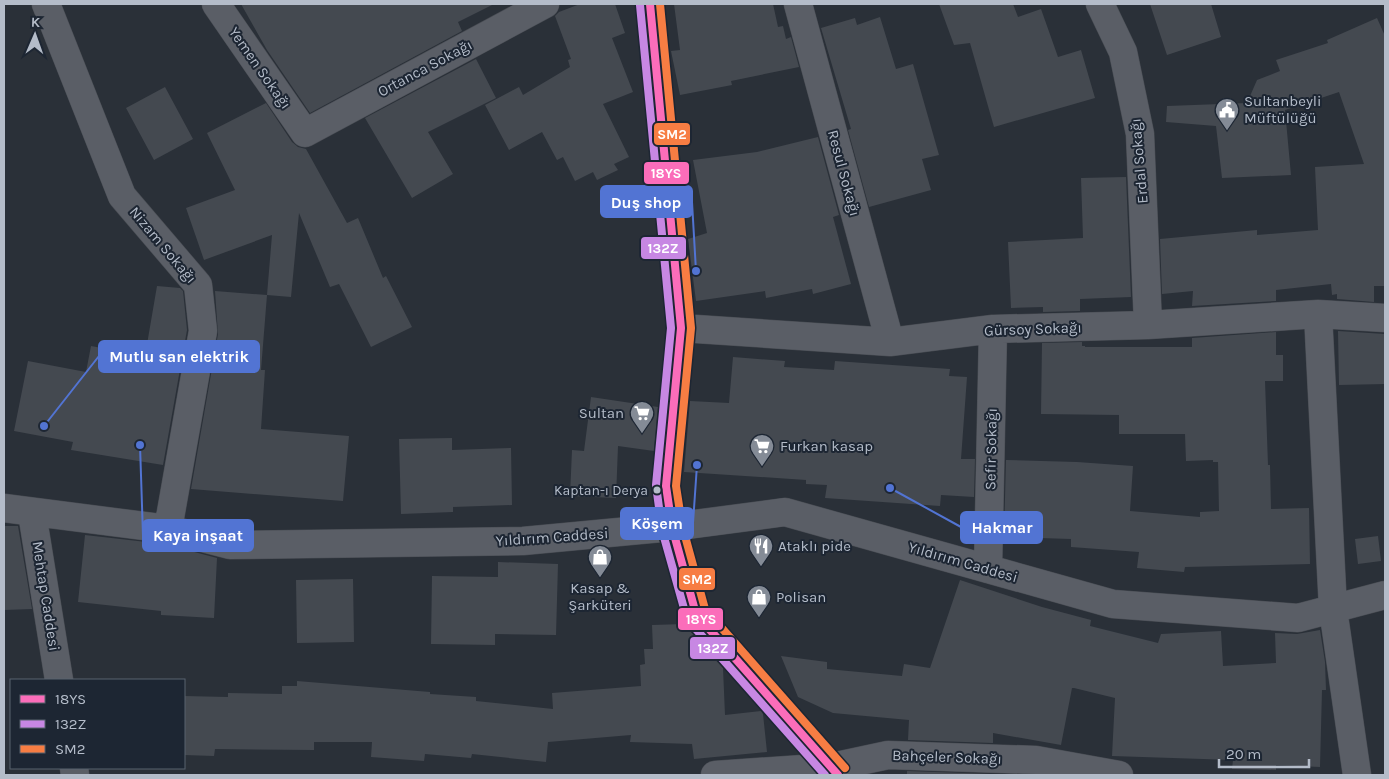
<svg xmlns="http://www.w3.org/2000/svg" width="1389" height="779" font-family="Karla,sans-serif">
  <rect width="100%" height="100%" fill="#2a3038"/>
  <path fill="#444950" d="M241 4H494L458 22 462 31 310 113 267 50Z
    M580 4H615L625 33 612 38 633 92 603 104 629 157 614 164 618 170 597 180 593 172 575 181 563 157 557 160 542 132 509 150 485 105 519 87 523 95 570 67 568 60 571 59 555 16 559 12Z
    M674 4H773L778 27 783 26 786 39 791 37 799 67 731 81 732 85 680 95 671 51 680 50Z
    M939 4H1013L1018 17 1041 9 1058 57 1081 50 1095 98 994 127 970 43 954 45Z
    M1150 4H1211L1221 37 1167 55Z
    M880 17 896 69 913 64 939 155 922 159 931 190 869 207 848 130 851 129 821 28 855 18 857 25Z
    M1377 18 1385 36V286H1374V302L1337 299V294L1332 295 1331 284 1276 290V301L1192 306 1193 291 1162 294 1160 239 1257 230V235L1318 230 1315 167 1364 164 1339 92 1285 110 1291 175 1222 178 1216 126 1166 122 1167 106 1247 103 1257 80 1280 71 1276 60 1328 43 1327 40Z
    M476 59 496 98 428 132 453 174 412 198 365 118Z
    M165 87 193 139 154 160 126 108Z
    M266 103 292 142 298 147 306 149 347 223 358 218 383 278 386 276 412 327 371 347 339 284 330 287 299 213 291 297 267 295 272 235 204 260 186 208 235 190 207 133Z
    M818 137 839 215 833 217 851 284 813 294 812 289 766 298 765 291 696 301 688 239 707 233 693 160 757 152Z
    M1126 177 1131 297 1080 299V311L1043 312V307L1011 308 1008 242 1083 238 1081 178Z
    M157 286 180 288 183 291 187 330 163 465 71 450 73 442 14 431 28 361 86 372 91 346 145 356Z
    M215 291 267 295 261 370H265L261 429 349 436 343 501 191 489 218 334Z
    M1338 331 1385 334V384L1339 385Z
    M1276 332V355H1283V381H1265L1268 465H1270L1271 509 1309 508 1310 564 1185 567 1184 572 1137 568 1139 552 1071 547V539L1004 537 1006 460 1077 462 1133 466 1130 511 1200 517V512L1219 511 1218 462H1213V460L1186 461 1185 434H1119V415L1041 414 1042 343 1082 342V346H1085V347H1192V338Z
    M733 357 785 361 784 367 834 370 835 361 950 369 949 376 967 377 961 459H975L974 497 941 495 940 506 825 498 827 485 806 484V480L684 472 690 401 729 403Z
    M591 397 658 407 654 451 618 446 616 498 570 496 572 450 584 451Z
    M452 438V450L511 448 512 505 453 507V512L401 514 399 439Z
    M4 526H18L32 609 4 610Z
    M85 535 164 544 163 548 183 549 217 558 214 618 161 615V611L78 602Z
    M1378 536 1381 561 1358 564 1355 539Z
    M498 562 558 564 556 635 495 634V645L431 644 432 576 498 577Z
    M353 579 354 642 297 643 296 580Z
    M960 580 1042 607 1091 620 1090 626 1158 643 1161 634 1221 631 1223 666 1276 663 1275 633 1297 634 1320 630 1325 662 1326 690H1322L1320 767 1276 765V770L1232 769 1233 760 1112 756 1115 698 1074 688H1072L1061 745 993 733V743L908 740 909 720 833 713 798 697 781 656 827 662V669L902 676 904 664 930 668Z
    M684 624 698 640 699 656H712L723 668 725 715 761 711 763 714 767 752 694 759 692 744 630 742 631 735 548 742 546 762 472 754 471 758 425 754 424 761 371 757 372 742H314V750L215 749 214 756 184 755V696L228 697V693L282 694V686H297V681L430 692V694L476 697V701L553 709 552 693 641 686 640 665 645 664 644 649H653L652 625Z
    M907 771 992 774 907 775Z"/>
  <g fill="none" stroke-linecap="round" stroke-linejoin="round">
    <g stroke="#484c53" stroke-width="29">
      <path id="minor" d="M46 4 122 196 198 285 203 331 168 529
        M216 4 305 133 545 4
        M650 4 681 328 666 486 672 527 696 614 838 775
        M798 4 890 342
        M1100 4 1123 52 1140 134 1148 325
        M1318 314 1333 609 1357 775
        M681 328 890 342 993 329 1148 325 1318 314 1385 318
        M4 508 168 529 230 545 523 541 672 527 785 512 1113 604 1298 618 1385 595
        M32 513 59 680
        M988 569 993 329
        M74 768 75 775
        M715 775 832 767 888 755 1036 760 1119 775"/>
    </g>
    <use href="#minor" stroke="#5a5e66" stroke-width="28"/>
    <g stroke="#1d2633" stroke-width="11">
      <path id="bus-1" d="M650 4 681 328 666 486 672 527 696 614 838 775"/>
    </g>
    <g stroke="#1d2633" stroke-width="11">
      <path id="bus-2" d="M640 5 671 328 656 485 662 530 687 619 825 775"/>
    </g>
    <g stroke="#1d2633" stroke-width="11">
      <path id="bus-3" d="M660 4 691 328 676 486 682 525 705 609 845 768"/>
    </g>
    <use href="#bus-1" stroke="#fb6dba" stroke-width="8"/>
    <use href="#bus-2" stroke="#c787e3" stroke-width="8"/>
    <use href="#bus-3" stroke="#f77d43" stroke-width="8"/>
  </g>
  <defs>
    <g id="civic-pin" transform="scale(1.25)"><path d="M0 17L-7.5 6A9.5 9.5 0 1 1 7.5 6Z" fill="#848b96" stroke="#1d2633"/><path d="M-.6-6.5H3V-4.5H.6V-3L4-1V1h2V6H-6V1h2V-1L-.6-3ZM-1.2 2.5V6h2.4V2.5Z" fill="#fff"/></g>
    <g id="supermarket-pin" transform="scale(1.25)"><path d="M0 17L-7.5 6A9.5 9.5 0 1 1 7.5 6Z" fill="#848b96" stroke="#1d2633"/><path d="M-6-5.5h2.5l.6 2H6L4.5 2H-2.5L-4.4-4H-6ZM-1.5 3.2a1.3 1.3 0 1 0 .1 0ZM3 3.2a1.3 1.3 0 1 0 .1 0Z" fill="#fff"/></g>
    <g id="restaurant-pin" transform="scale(1.25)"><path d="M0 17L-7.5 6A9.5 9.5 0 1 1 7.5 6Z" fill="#848b96" stroke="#1d2633"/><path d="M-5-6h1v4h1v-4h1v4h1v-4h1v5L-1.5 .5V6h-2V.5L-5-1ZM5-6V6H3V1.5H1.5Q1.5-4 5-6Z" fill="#fff"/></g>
    <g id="shop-pin" transform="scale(1.25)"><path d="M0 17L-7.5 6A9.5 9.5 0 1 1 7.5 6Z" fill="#848b96" stroke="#1d2633"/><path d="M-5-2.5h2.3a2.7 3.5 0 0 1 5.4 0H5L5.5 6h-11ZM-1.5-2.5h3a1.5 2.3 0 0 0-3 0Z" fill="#fff"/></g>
  </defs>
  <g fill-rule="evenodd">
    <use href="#civic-pin" x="1227" y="110"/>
    <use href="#supermarket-pin" x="642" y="413"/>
    <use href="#supermarket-pin" x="762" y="446"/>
    <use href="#restaurant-pin" x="761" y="546"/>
    <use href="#shop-pin" x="600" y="557"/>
    <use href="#shop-pin" x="759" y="597"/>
  </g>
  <circle fill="#b4bcc9" stroke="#1d2633" stroke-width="2" cx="657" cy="490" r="4.5"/>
  <g text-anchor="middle" stroke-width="4" stroke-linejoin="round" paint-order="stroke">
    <g font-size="14" fill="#b4bcc9" stroke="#1d2633" text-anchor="end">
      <text x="648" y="495">Kaptan-ı Derya</text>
    </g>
    <g font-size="15" fill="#b4bcc9" stroke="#1d2633">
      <text transform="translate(260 68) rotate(55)" y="5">Yemen Sokağı</text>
      <text transform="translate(425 68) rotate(-28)" y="5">Ortanca Sokağı</text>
      <text transform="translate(1139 161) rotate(-95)" y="5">Erdal Sokağı</text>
      <text transform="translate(844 173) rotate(75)" y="5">Resul Sokağı</text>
      <text transform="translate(163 245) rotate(50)" y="5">Nizam Sokağı</text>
      <text transform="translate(1033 329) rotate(-2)" y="5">Gürsoy Sokağı</text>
      <text transform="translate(991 449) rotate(-89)" y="5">Sefir Sokağı</text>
      <text transform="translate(552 537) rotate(-4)" y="5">Yıldırım Caddesi</text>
      <text transform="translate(963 562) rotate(16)" y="5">Yıldırım Caddesi</text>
      <text transform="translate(46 596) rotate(81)" y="5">Mehtap Caddesi</text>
      <text transform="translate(947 757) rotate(2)" y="5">Bahçeler Sokağı</text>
    </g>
    <g font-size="15" fill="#b4bcc9" stroke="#1d2633" text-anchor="start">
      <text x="1244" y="106">Sultanbeyli<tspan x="1244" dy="17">Müftülüğü</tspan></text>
      <text x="624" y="418" text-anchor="end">Sultan</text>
      <text x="780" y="451">Furkan kasap</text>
      <text x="778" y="551">Ataklı pide</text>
      <text x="600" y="593" text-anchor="middle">Kasap &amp;<tspan x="600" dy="17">Şarküteri</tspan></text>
      <text x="776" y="602">Polisan</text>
    </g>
  </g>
  <path fill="none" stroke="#5274d3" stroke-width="2" d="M696 271L692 202M44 426L99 356M697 465L693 523M890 488L961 527M140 445L143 536"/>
  <g fill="#5274d3" stroke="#1d2633" stroke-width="2">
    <circle cx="696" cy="271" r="5"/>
    <circle cx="44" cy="426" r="5"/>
    <circle cx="697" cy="465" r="5"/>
    <circle cx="890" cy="488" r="5"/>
    <circle cx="140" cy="445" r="5"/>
  </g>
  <g fill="#5274d3" stroke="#5274d3" stroke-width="2">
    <rect x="601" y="186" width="91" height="31" rx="5"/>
    <rect x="99" y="341" width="160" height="31" rx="5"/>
    <rect x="621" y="508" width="72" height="31" rx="5"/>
    <rect x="961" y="512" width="81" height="31" rx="5"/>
    <rect x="143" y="520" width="110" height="31" rx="5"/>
  </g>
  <g font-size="16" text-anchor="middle" font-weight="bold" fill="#fff">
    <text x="646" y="208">Duş shop</text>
    <text x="179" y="362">Mutlu san elektrik</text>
    <text x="657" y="529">Köşem</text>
    <text x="1002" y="533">Hakmar</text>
    <text x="198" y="541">Kaya inşaat</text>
  </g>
  <g stroke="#1d2633" stroke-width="2">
    <rect x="653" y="122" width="38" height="24" rx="5" fill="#f77d43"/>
    <rect x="643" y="161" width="47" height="24" rx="5" fill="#fb6dba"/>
    <rect x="640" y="236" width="47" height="24" rx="5" fill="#c787e3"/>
    <rect x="678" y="567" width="38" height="24" rx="5" fill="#f77d43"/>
    <rect x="677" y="607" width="47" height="24" rx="5" fill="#fb6dba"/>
    <rect x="689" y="636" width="47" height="24" rx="5" fill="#c787e3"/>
  </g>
  <g font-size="14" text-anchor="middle" font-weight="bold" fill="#fff">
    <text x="672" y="139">SM2</text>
    <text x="666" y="178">18YS</text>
    <text x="663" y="253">132Z</text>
    <text x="697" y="584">SM2</text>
    <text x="701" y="624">18YS</text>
    <text x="713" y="653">132Z</text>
  </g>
  <rect width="1389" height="779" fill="none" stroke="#b4bcc9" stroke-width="10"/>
  <rect x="10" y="679" width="175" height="90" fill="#1d2633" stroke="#59626f"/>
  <rect x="20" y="695" width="25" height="8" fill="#fb6dba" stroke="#59626f"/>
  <text x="55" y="704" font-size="15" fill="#b4bcc9">18YS</text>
  <rect x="20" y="720" width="25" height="8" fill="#c787e3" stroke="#59626f"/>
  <text x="55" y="729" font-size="15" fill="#b4bcc9">132Z</text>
  <rect x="20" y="745" width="25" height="8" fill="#f77d43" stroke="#59626f"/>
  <text x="55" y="754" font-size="15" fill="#b4bcc9">SM2</text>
  <g transform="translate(35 35) rotate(2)" stroke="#1d2633" stroke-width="4" paint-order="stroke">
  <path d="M0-4L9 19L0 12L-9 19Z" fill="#b4bcc9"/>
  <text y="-8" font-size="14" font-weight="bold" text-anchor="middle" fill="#b4bcc9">K</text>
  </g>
  <path d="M1219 759v8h90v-8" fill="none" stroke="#b4bcc9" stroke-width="2.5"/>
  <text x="1226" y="759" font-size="15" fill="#b4bcc9" stroke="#1d2633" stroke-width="4" paint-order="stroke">20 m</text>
</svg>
